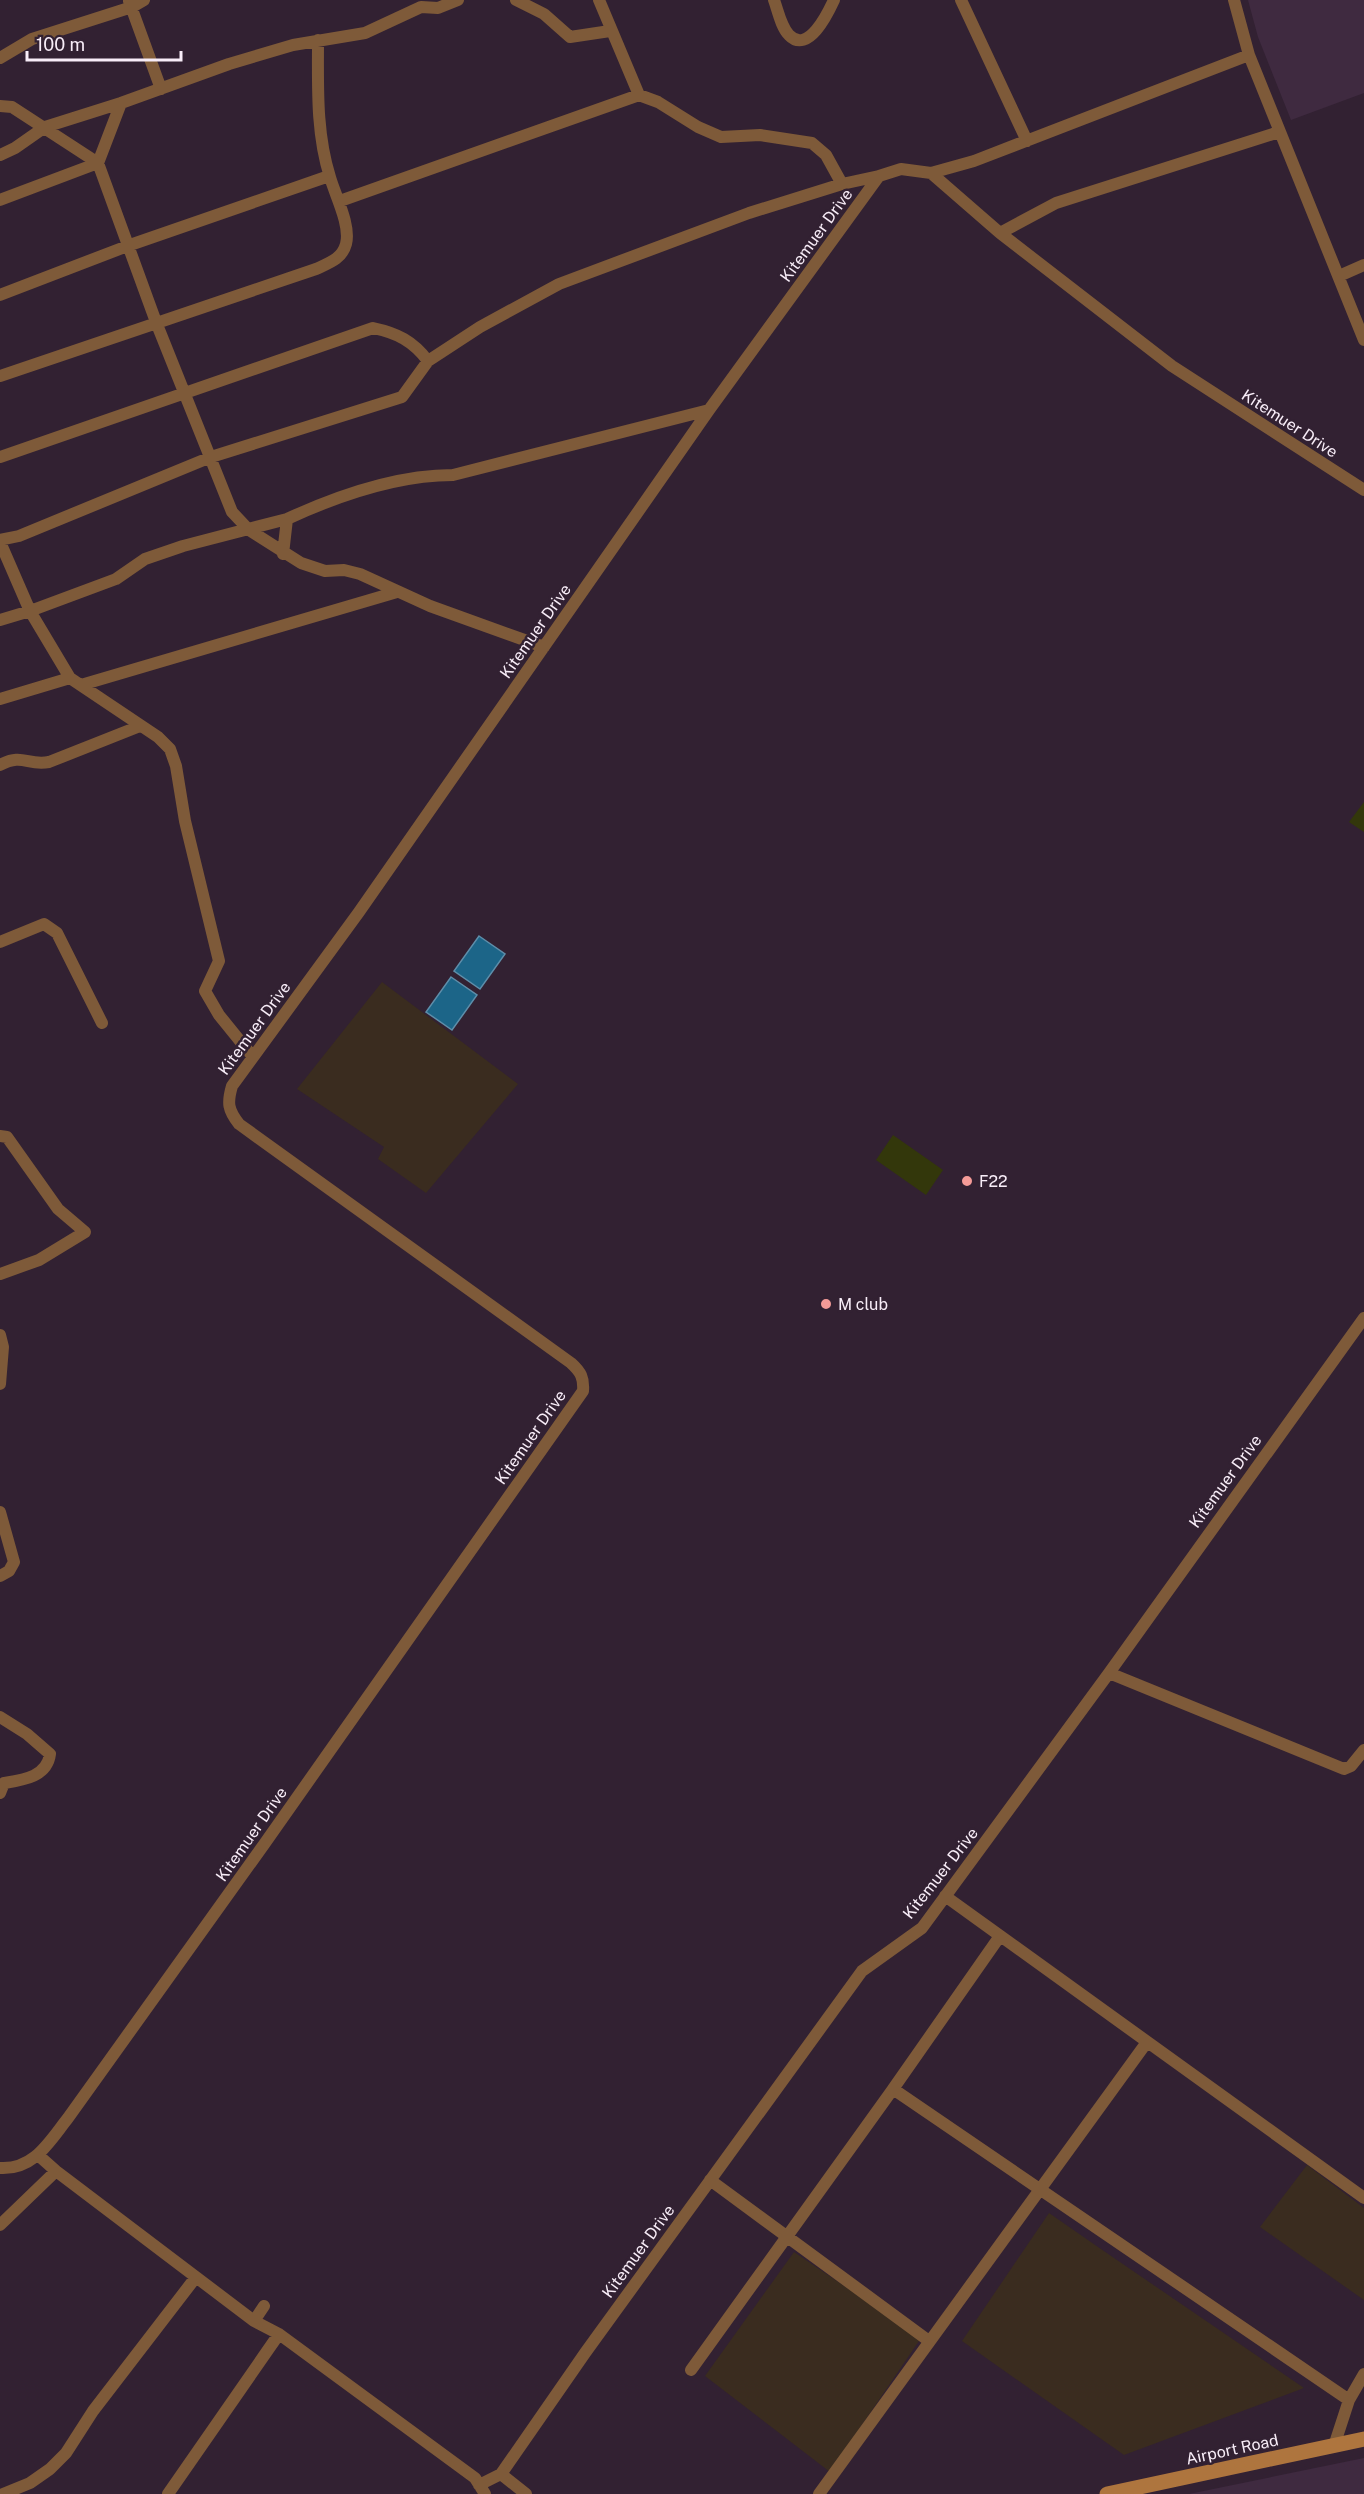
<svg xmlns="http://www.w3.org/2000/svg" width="1364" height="2494" font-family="'Public Sans',sans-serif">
  <rect width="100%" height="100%" fill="#322132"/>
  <path fill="#3f2a40" d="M1248 0H1364V93L1291 120 1258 37Z
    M1364 2458V2494H1189Z"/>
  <path fill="#3a2c1f" d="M382 982 518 1084 426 1193 378 1159 384 1147 297 1089Z
    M1307 2165 1364 2208V2300L1260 2227Z
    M1049 2213 1098 2247 1304 2388 1124 2455 962 2341Z
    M794 2252 921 2338 830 2472 705 2376Z"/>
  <path fill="#33370b" d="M1364 802V832L1349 822Z
    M893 1135 943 1170 926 1195 876 1160Z"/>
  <path fill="#1c6588" stroke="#5e8eaa" stroke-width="1.5" d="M479 936 505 954 480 989 454 971Z
    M451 977 477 995 452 1030 426 1012Z"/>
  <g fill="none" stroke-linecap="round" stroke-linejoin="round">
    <path stroke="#7e5a39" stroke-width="12" d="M516 0 544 14 570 37 610 31
      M599 0 639 95
      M774 0C778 11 781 27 789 35 808 55 828 13 834 0
      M961 0 1027 141
      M1234 0 1249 55 1364 340
      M129 1 161 89
      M0 58 32 39 132 7 144 0
      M0 106 12 107 98 163 156 322 232 512 249 530 301 563 325 571 344 570 360 574 430 606 544 647
      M0 155 15 148 45 127 121 103 229 64 293 45 365 33 421 7 438 8 458 0
      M931 173 974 161 1249 55
      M0 200 98 163 121 103
      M340 201 639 95 658 102 698 127 721 137 760 135 812 143 826 155 842 184
      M1000 233 1056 203 1279 132
      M1339 276 1364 265
      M0 295 130 245 329 176
      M0 376 316 269C329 263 342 259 346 244 351 225 335 195 330 177 316 133 318 86 318 40
      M0 457 373 328C397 333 413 341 428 361L480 327 559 284 749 213 842 184 879 176
      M0 540 19 536 211 457 402 397 428 361
      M0 542 30 611 116 579 145 559 183 546 287 519
      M283 554 287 519C339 495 396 475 453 475L709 410
      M0 620 30 611 70 678 158 737 170 749 176 766 185 821 219 961 205 991 219 1015 253 1057
      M81 685 397 592
      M0 699 70 678
      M0 765C23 753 27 766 49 762L140 726
      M0 942 44 924 57 933 102 1023
      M0 1136 7 1137 58 1209 85 1232 39 1260 0 1274
      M0 1335 3 1347 0 1384
      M0 1512 14 1562 9 1571 0 1576
      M1109 1673 1344 1769 1351 1766 1364 1750
      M0 1717 27 1734 50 1754C47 1777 23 1780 4 1783L0 1793
      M945 1896 1364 2198
      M893 2089 1000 1936
      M38 2155 56 2171 254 2321 279 2334 475 2478 485 2494
      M0 2168C34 2170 49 2142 68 2118L265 1843 583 1391C584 1378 581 1372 571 1363L239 1124C228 1110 227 1103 232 1086L359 912 709 410 879 176 901 169 931 173 1000 233 1172 366 1364 490
      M710 2180 929 2341
      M0 2225 56 2171
      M254 2321 264 2306
      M691 2370 893 2089 1349 2400
      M1334 2446 1349 2400 1364 2374
      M501 2474 526 2494
      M479 2485 501 2474 585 2353 862 1971 922 1928 1109 1673 1364 1318
      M3 2494 30 2483 50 2469 66 2453 93 2411 196 2277
      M168 2494 279 2334
      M819 2494 1147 2042"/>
    <path stroke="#ae753e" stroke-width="15" d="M1107 2494 1364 2439"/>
  </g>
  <g fill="#f59b98" stroke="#322132" stroke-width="2">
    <circle cx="967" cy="1181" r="6"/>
    <circle cx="826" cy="1304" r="6"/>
  </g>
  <g text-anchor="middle" stroke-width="5" stroke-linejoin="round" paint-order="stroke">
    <g font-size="16" fill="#f8edf8" stroke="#322132">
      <text transform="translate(816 235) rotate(-54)" y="6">Kitemuer Drive</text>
      <text transform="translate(1290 423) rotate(33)" y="6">Kitemuer Drive</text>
      <text transform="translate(535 631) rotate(-55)" y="6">Kitemuer Drive</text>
      <text transform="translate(254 1028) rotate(-54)" y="6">Kitemuer Drive</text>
      <text transform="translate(530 1437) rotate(-55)" y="6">Kitemuer Drive</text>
      <text transform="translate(1225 1481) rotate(-54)" y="6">Kitemuer Drive</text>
      <text transform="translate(251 1834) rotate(-55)" y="6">Kitemuer Drive</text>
      <text transform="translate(940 1873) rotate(-52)" y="6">Kitemuer Drive</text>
      <text transform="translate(638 2251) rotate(-54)" y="6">Kitemuer Drive</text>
      <text transform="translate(1232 2449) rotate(-12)" y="6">Airport Road</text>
    </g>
    <g font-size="16" fill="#f8edf8" stroke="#322132" text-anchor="start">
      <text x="979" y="1187">F22</text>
      <text x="838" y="1310">M club</text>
    </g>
  </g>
  <path d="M27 51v9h154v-9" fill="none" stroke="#f8edf8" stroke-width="3"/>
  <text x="36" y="51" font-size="18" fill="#f8edf8" stroke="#322132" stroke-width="4.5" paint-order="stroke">100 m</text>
</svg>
